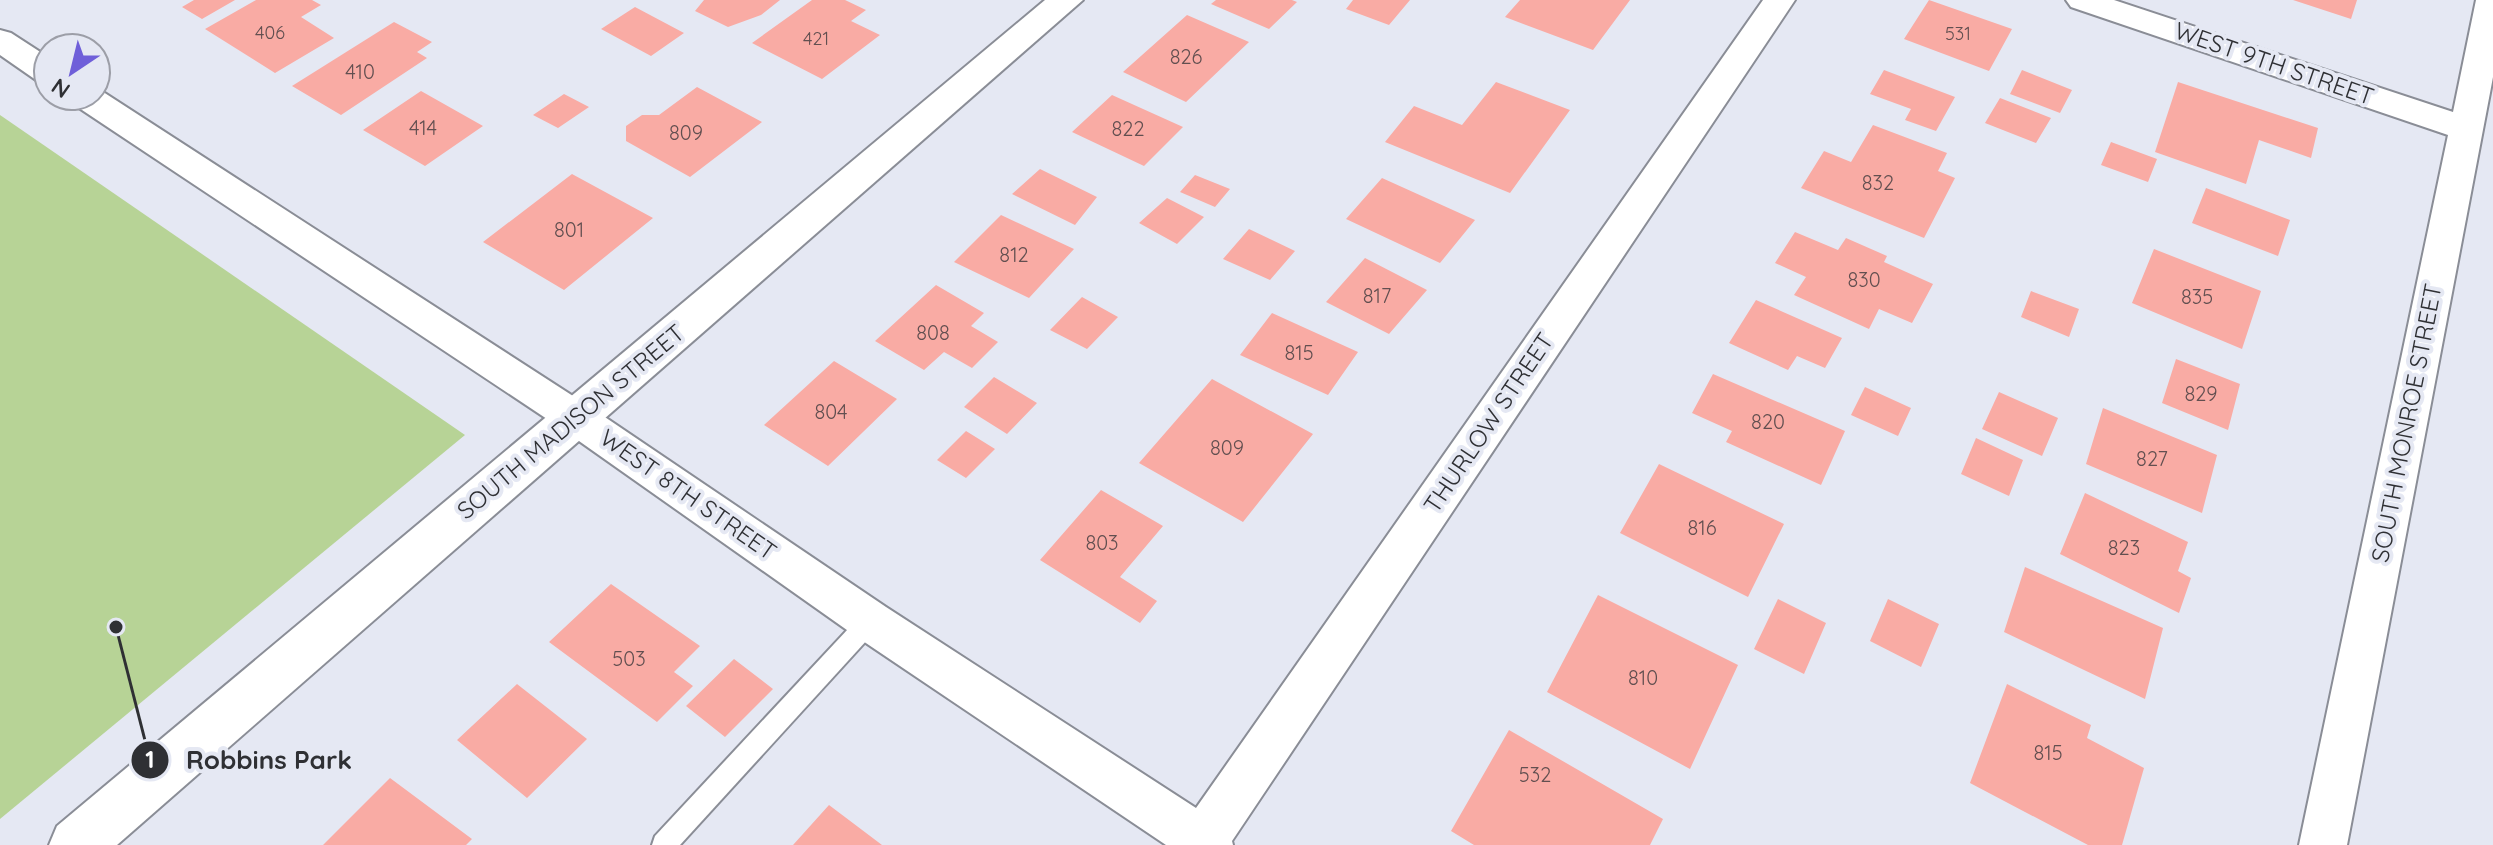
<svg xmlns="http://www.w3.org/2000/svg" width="2493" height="845" font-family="Quicksand,sans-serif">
  <rect width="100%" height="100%" fill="#e5e8f3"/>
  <path fill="#b7d396" d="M0 115 465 435 0 819Z"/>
  <path fill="#f9aba4" d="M194 0H235L202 19 182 7Z
    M256 0H312L321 5 301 17 334 38 275 73 205 29Z
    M704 0H780L761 15 728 27 695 11Z
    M812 0H845L866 10 851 21 880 35 822 79 752 43Z
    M1216 0H1292L1297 2 1269 29 1211 4Z
    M1353 0H1410L1389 25 1346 9Z
    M1520 0H1630L1593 50 1505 17Z
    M1929 0 2012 29 1989 71 1904 39Z
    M2293 0H2357L2351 19Z
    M635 7 684 33 651 56 601 29Z
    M1187 15 1249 42 1186 102 1123 72Z
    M394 22 432 42 417 52 427 58 341 115 292 86Z
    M1884 70 1955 97 1936 131 1905 120 1911 109 1870 94Z
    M2022 70 2072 90 2060 113 2010 94Z
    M1496 82 1570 110 1510 193 1385 142 1414 106 1462 125Z
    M2178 82 2318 128 2311 158 2259 140 2246 184 2155 152Z
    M697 87 762 122 690 177 626 141V126L642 115H659Z
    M421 91 483 126 425 166 363 130Z
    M564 94 589 107 558 128 533 115Z
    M1112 95 1183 127 1144 166 1072 132Z
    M2000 98 2051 118 2036 143 1985 123Z
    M1873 125 1947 153 1938 171 1955 178 1924 238 1801 188 1824 151 1851 162Z
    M2111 142 2157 159 2148 182 2101 165Z
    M1040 169 1097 197 1075 225 1012 194Z
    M572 174 653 218 564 290 483 242Z
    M1195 175 1230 189 1215 207 1180 192Z
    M1382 178 1475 220 1440 263 1346 219Z
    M2206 188 2290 220 2278 256 2192 223Z
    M1167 198 1204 217 1177 244 1139 223Z
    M1001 215 1074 249 1029 298 954 262Z
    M1249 229 1295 251 1270 280 1223 259Z
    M1795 232 1838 250 1846 238 1887 256 1884 262 1933 284 1912 323 1879 309 1869 329 1794 295 1806 277 1775 263Z
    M2154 249 2261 291 2242 349 2132 303Z
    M1365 258 1427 290 1389 334 1326 302Z
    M936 285 984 313 971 326 998 342 972 368 944 352 924 370 875 341Z
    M2031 291 2079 309 2069 337 2021 317Z
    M1082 297 1118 317 1087 349 1050 330Z
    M1756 300 1842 338 1825 368 1797 356 1788 370 1729 343Z
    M1272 313 1358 352 1328 395 1240 355Z
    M2176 359 2240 384 2228 430 2162 403Z
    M834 361 897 399 828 466 764 425Z
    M1713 374 1845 431 1821 485 1726 442 1732 431 1692 413Z
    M994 377 1037 403 1007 434 964 407Z
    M1212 379 1313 434 1243 522 1139 463Z
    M1865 387 1911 408 1898 436 1851 415Z
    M1999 392 2058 418 2042 456 1982 429Z
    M2103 408 2217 455 2202 513 2086 464Z
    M966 431 995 449 966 478 937 460Z
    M1976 438 2023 460 2009 496 1961 474Z
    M1659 464 1784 524 1748 597 1620 533Z
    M1101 490 1163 526 1120 577 1157 601 1140 623 1040 560Z
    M2085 493 2188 542 2178 571 2191 578 2179 613 2060 554Z
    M2025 567 2163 628 2145 699 2004 632Z
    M611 584 700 646 674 672 693 686 657 722 549 642Z
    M1598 595 1738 665 1690 769 1547 692Z
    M1778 599 1826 623 1804 674 1754 649Z
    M1888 599 1939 624 1921 667 1870 641Z
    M734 659 773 689 725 737 686 706Z
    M517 684 587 739 527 798 457 740Z
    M2007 684 2091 725 2087 738 2144 768 2122 845H2088L1970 783Z
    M1509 730 1663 819 1650 845H1474L1451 831Z
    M390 778 472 839 466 845H323Z
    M829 805 882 845H793Z"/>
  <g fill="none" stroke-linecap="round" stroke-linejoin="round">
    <g stroke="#8a8d96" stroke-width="4">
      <path id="lane" d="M870 611 878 614 881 621 878 628 680 845H652L655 836 862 614Z"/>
    </g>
    <g stroke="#8a8d96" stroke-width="4">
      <path id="street" d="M1763 0H1795L1232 841 1233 845H1166L854 635 562 429 73 104 68 96H96L97 88 590 407 886 607 1196 808Z
        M2066 0H2114L2453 112 2476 0H2493V77L2347 845H2299L2448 135 2071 7Z
        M0 30 11 33 48 57V83L36 80 0 55Z"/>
    </g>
    <g stroke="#8a8d96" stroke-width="4">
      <path id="secondary" d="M1045 0H1083L117 845H49L57 826Z"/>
    </g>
    <use href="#lane" fill="#fff" fill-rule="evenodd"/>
    <use href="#street" fill="#fff" fill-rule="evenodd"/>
    <use href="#secondary" fill="#fff" fill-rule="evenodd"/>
  </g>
  <g text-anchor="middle" stroke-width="8" stroke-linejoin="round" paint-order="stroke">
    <g font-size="18" fill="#624f50">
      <text x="270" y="39">406</text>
      <text x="1958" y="40">531</text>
      <text x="816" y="45">421</text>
    </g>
    <g font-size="20" fill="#624f50">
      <text x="1186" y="64">826</text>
      <text x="360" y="79">410</text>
      <text x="423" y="135">414</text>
      <text x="1128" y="136">822</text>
      <text x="686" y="140">809</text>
      <text x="1878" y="190">832</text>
      <text x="569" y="237">801</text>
      <text x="1014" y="262">812</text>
      <text x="1864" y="287">830</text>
      <text x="1377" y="303">817</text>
      <text x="2197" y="304">835</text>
      <text x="933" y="340">808</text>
      <text x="1299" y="360">815</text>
      <text x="2201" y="401">829</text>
      <text x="831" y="419">804</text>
      <text x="1768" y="429">820</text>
      <text x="1227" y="455">809</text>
      <text x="2152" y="466">827</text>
      <text x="1702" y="535">816</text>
      <text x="1102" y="550">803</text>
      <text x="2124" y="555">823</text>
      <text x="629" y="666">503</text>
      <text x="1643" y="685">810</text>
      <text x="2048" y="760">815</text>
      <text x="1535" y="782">532</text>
    </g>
    <g font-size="24" fill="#2f3034" stroke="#e5e8f3">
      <text transform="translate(2274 64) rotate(19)" y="8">WEST 9TH STREET</text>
      <text transform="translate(571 422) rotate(-40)" y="8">SOUTH MADISON STREET</text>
      <text transform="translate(1489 423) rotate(-56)" y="8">THURLOW STREET</text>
      <text transform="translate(2407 423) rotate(-79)" y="8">SOUTH MONROE STREET</text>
      <text transform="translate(688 495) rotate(35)" y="8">WEST 8TH STREET</text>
    </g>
  </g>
  <path fill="none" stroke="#2f3034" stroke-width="3" d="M116 627L150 760"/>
  <g fill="#2f3034" stroke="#e5e8f3" stroke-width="3">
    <circle cx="116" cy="627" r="8"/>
    <circle cx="150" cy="760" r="20"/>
  </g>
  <g font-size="24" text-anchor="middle" font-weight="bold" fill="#fff">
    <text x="150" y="768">1</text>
  </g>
  <g font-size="26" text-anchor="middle" font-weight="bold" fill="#2f3034" stroke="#e5e8f3" stroke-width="8" stroke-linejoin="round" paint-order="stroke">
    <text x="269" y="769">Robbins Park</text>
  </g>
  <g transform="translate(72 72) rotate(215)"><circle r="38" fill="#e5e8f3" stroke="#9c9ea7" stroke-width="2"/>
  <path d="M0-6L14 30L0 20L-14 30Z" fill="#6f5fd9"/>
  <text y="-12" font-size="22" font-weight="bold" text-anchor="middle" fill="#2f3034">N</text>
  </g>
</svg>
